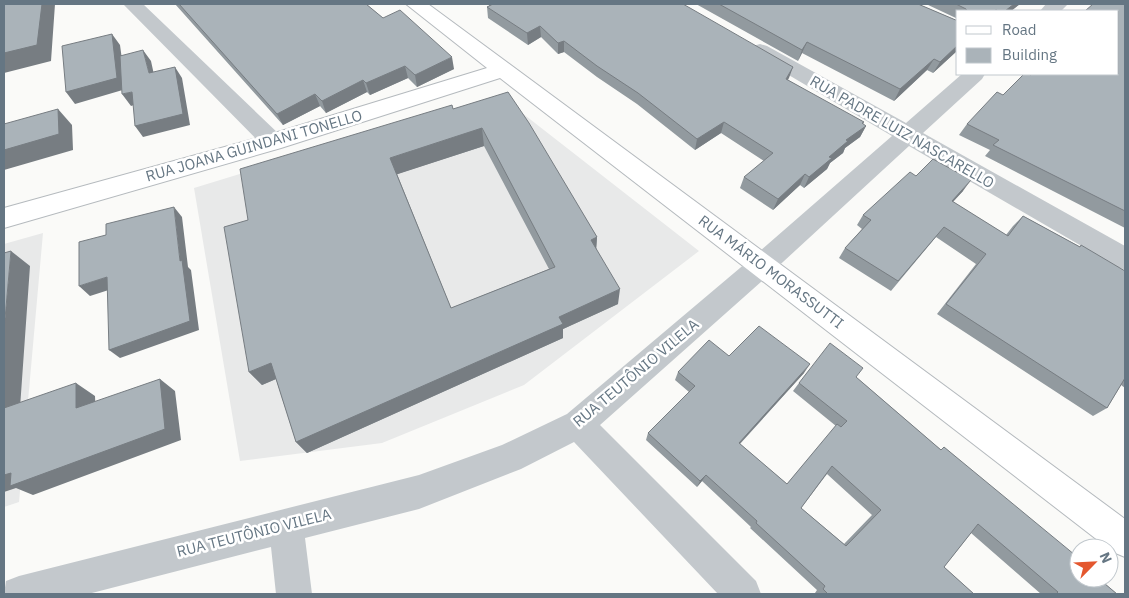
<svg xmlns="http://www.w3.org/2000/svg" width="1129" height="598" font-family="'IBM Plex Sans',sans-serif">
  <rect width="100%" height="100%" fill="#fafaf8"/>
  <path fill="#e8e9e9" d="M499 95 699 251 524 385 382 443 240 461 194 188Z
    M43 233 19 502 4 507V244Z"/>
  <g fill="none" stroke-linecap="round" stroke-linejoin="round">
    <g stroke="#b5babe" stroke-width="2">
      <path id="major" d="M406 4H428L1125 519V557L1113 552 500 78 281 148 4 228V208L268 135 487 68Z"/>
    </g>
    <path fill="#c3c8cc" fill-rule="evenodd" d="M123 4H143L281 136 284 142 281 148 273 150 265 148Z
      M1046 4H1068L1061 11H1040Z
      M760 44 767 46 906 123 962 74H985L982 79 923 133 1125 246V270L1116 266 909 146 771 273 600 425 756 581 761 594H718L574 442 521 469 419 509 305 538 312 594H276L271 547 88 594H4L6 581 19 576 419 475 502 445 567 414 753 257 892 136 753 54 750 50 753 46Z"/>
    <use href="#major" fill="#fff" fill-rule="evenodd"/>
  </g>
  <path fill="#929a9f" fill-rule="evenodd" d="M175 4H366L383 18 454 69 417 87 408 78 370 95 367 92 326 113 320 106 283 125Z
    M489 4H683L788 80 866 126 860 137 845 148 843 153 830 163 827 169 804 188 800 185 773 210 740 188 744 177 764 161 721 133 695 150 637 104 597 77 564 52 558 54 541 37 528 45 488 18 487 7 489 6Z
    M696 4H918L958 21V50L933 73 927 70 894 101 802 53 798 61Z
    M926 4H1020L1011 11H958V19Z
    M1125 4V228L985 156 990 150 959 135 967 124 1031 75 1118 74Z
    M508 92 597 237 596 248 618 304 563 329V338L307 453 296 442 276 379 262 385 249 372 248 220ZM484 146 549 269 451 308 397 174Z
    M916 176 963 191 953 202 1006 235 1013 226 1023 216 1125 271V388L1121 385 1107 408 1093 416 937 314 976 264 936 237 891 291 839 258 845 248 862 229 857 225 863 215Z
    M729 356 804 373 740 444 787 484 836 426 793 391 799 383 856 377 941 450 944 447 1117 594H1041L971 533 944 567 974 594H817L815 593 817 590 750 528 751 527 702 481 697 487 646 440 648 433 689 392 675 380 678 372ZM827 474 872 515 844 544 801 508Z"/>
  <path fill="#777d82" d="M42 4H55L51 61 4 73V53Z
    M1014 4H1020L1011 11H1005Z
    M540 26 541 37 528 45 527 33Z
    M112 34 120 45 126 89 75 104 66 92Z
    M564 41V52L558 54V43Z
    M807 42 802 53 798 61 802 50Z
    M958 45V50L933 73 940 62Z
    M143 50 151 61 156 84 149 73Z
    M452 57 454 69 417 87 415 75Z
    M934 59 927 70 894 101 900 89Z
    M405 66 408 78 370 95 366 83Z
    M175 67 182 78 190 125 143 137 135 126Z
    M793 67 789 78 782 90 786 79Z
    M363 80 367 92 326 113 322 101Z
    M132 92 140 103 131 106 122 94Z
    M315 94 320 106 283 125 277 114Z
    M58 109 72 125 73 150 4 170V150Z
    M724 122 721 133 695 150 697 139Z
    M864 122 860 130 866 126 860 137 845 148 843 153 830 163 827 169 804 188 809 177Z
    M482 128 484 146 395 175 390 158Z
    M805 174 800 185 773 210 778 199Z
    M971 180 963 191 943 212 952 201Z
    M174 207 182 217 188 267 191 270 199 330 120 358 109 350 180 261Z
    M597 237 596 253 591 240Z
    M11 251 30 266 19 422 4 414V330Z
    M107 277 118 287 90 296 79 286Z
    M620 289 618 304 563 329V338L307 453 296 442 559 317Z
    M271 363 283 376 262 385 249 372Z
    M810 364 804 373 734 450 739 443Z
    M160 379 175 391 181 440 33 495 16 488 4 492V475Z
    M76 383 95 396 96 419 76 408Z
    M706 475 702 481 697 487 700 481Z"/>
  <path fill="#aab3b9" stroke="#777d82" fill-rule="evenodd" d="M4 4H42L37 45 4 53Z
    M179 4H366L383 18 400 10 452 57 415 75 405 66 366 83 363 80 322 101 315 94 277 114Z
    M493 4H683L793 67 786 79 864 122 862 123 866 126 846 140 848 141 829 157 832 158 809 177 805 174 778 199 744 177 773 153 724 122 697 139 638 93 597 66 564 41 558 43 540 26 527 33 487 7Z
    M719 4H918L958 21V45L940 62 934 59 900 89 807 42 802 50Z
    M956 4H1014L1005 11H999L996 10 994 11H967L966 9Z
    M1093 4H1125V211L993 145 999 140 967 124 997 92 1003 95 1024 74H1029L1031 75 1032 74H1118V11H1085Z
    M112 34 117 78 66 92 62 46Z
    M143 50 149 73 175 67 183 114 135 126 132 92 122 94 120 56Z
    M508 92 529 123 597 237 591 240 620 289 559 317 563 324 296 442 271 363 249 372 224 227 248 220 240 169 452 105 453 109ZM482 128 555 267 451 308 390 158Z
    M58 109 59 134 4 150V124Z
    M933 159 971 180 952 201 1008 236 1023 216 1080 247 1081 245 1125 271V378L1107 408 946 304 986 254 944 227 898 281 845 248 871 220 863 215 910 172 916 176Z
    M174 207 180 261 182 260 190 321 109 350 107 277 79 286V242L106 235V224Z
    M11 251 4 330V253Z
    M759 326 810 364 739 443 787 484 837 424 841 427 847 421 799 383 830 343 863 368 856 377 941 450 944 447 1075 555 1073 558 1079 563V578H1098L1117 594H1056L1058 592 978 524 944 567 974 594H828L823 589 825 586 756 523 757 521 706 475 700 481 648 433 695 386 678 372 709 340 729 356ZM832 466 881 510 846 546 801 508Z
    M160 379 165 429 10 486 11 473 4 475V408L76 383V408Z"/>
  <g text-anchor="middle" stroke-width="5" stroke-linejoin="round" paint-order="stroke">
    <g font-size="15" fill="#657683" stroke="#fff">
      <text transform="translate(902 132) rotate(30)" y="5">RUA PADRE LUIZ NASCARELLO</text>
      <text transform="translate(254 146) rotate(-16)" y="5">RUA JOANA GUINDANI TONELLO</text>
      <text transform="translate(771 272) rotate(37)" y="5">RUA MÁRIO MORASSUTTI</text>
      <text transform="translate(636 373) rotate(-40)" y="5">RUA TEUTÔNIO VILELA</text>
      <text transform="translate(254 533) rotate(-14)" y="5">RUA TEUTÔNIO VILELA</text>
    </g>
  </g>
  <rect width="1129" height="598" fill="none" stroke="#657683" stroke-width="10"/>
  <rect x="956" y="10" width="162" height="65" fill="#ffffff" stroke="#c1c8cd"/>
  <rect x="966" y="26" width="25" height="8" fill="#ffffff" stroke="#c1c8cd"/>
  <text x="1002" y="35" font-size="15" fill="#657683">Road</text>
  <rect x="966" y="48" width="25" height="15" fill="#aab3b9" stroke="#c1c8cd"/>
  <text x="1002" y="60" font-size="15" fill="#657683">Building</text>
  <g transform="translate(1094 563) rotate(66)"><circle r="24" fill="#ffffff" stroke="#c1c8cd"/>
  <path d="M0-4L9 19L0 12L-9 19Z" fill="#e4572e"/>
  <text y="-8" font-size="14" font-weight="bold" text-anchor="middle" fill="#657683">N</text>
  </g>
</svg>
